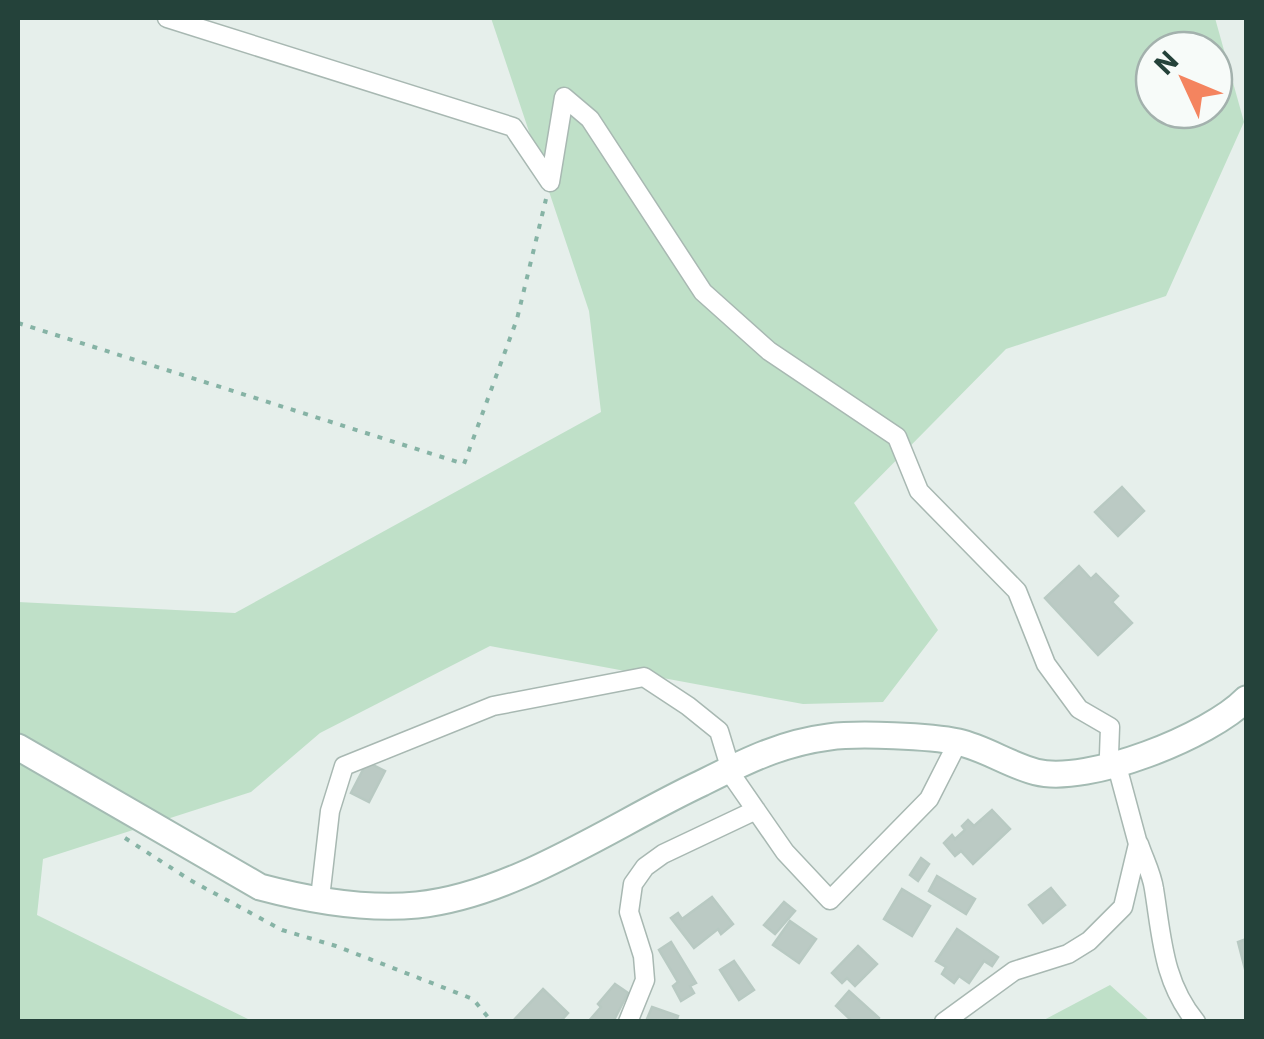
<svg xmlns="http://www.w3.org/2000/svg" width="1264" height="1039" font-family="'IBM Plex Sans',sans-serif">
  <rect width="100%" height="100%" fill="#e6efeb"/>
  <path fill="#bfe0c8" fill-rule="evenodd" d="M491 18H1215L1244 122 1166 296 1006 349 854 503 938 630 883 702 803 704 490 646 320 733 251 792 43 859 37 915 252 1021H18V602L235 613 601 412 589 311ZM1154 50H1214V110H1154Z
    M1110 985 1150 1021H1042Z"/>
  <path fill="#bbcac4" stroke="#b8c9c2" stroke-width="2.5" d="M1122 487 1144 511 1118 536 1095 512Z
    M1079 566 1091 579 1096 574 1118 596 1112 602 1132 623 1098 655 1045 598Z
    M367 762 385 771 369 802 351 793Z
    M992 810 1010 829 973 864 961 851 955 856 944 843 952 835 955 839 965 830 962 826 968 820 974 826Z
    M921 858 929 864 918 881 910 875Z
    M937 876 975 899 966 914 929 891Z
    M1051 888 1065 905 1043 923 1029 905Z
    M902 889 930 906 912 936 884 919Z
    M712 897 733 924 721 934 718 929 694 948 671 918 678 913 682 919Z
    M784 902 795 911 775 934 764 925Z
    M790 921 816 939 799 963 773 945Z
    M957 929 998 957 992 966 984 961 969 983 959 976 954 983 942 974 946 967 936 961Z
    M1246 939V973L1238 942Z
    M671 942 696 983 690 986 694 993 681 1001 673 986 678 982 659 950Z
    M858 946 877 964 855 986 847 978 842 983 832 973Z
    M734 961 754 990 739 1000 720 970Z
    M615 984 628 993 613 1022H588L601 1007 598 1004Z
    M543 989 568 1013 560 1022H512Z
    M849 991 879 1018 877 1022H853L836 1006Z
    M652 1007 678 1016 676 1022 647 1019Z"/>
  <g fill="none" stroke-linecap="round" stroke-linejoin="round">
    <g stroke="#a8b8b2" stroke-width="21">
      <path id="street" d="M167 18 513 127 550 182
        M550 182 564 97 590 119 703 292 769 351 897 437 919 491 1017 591 1046 664 1079 709 1110 727 1109 755 1117 766 1138 844 1123 907 1089 941 1068 954 1014 971 944 1022
        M1139 844C1144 859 1152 874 1154 889 1162 938 1163 982 1196 1022
        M320 898 330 811 344 766 493 706 644 677 688 706 719 731 733 777 785 852 830 900 929 799 958 742
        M628 1022 645 980 643 956 629 912 633 884 645 867 663 854 756 810"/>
    </g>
    <g stroke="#a4bbb3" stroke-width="29">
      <path id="secondary" d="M18 747 260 887C309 900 366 910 417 905 515 895 614 824 702 783 744 762 781 743 829 737 857 733 931 736 958 742 985 748 1009 765 1036 772 1088 785 1210 736 1246 699"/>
    </g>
    <path stroke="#86b3a5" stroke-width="4" stroke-dasharray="5 8" stroke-linecap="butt" d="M18 323 464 464 517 319 546 199
      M125 838 190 880 282 930 336 946 473 999 492 1022"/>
    <use href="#street" stroke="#fff" stroke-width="18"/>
    <use href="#secondary" stroke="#fff" stroke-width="25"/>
  </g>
  <rect width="1264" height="1039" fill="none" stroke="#24423a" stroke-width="40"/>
  <g transform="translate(1184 80) rotate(314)"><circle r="48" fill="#f7fbf9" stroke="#a3b1ad" stroke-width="2.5"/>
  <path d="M0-8L18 38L0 25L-18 38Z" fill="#f4845f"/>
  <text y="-15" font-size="28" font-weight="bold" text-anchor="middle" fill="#24423a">N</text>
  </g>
</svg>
